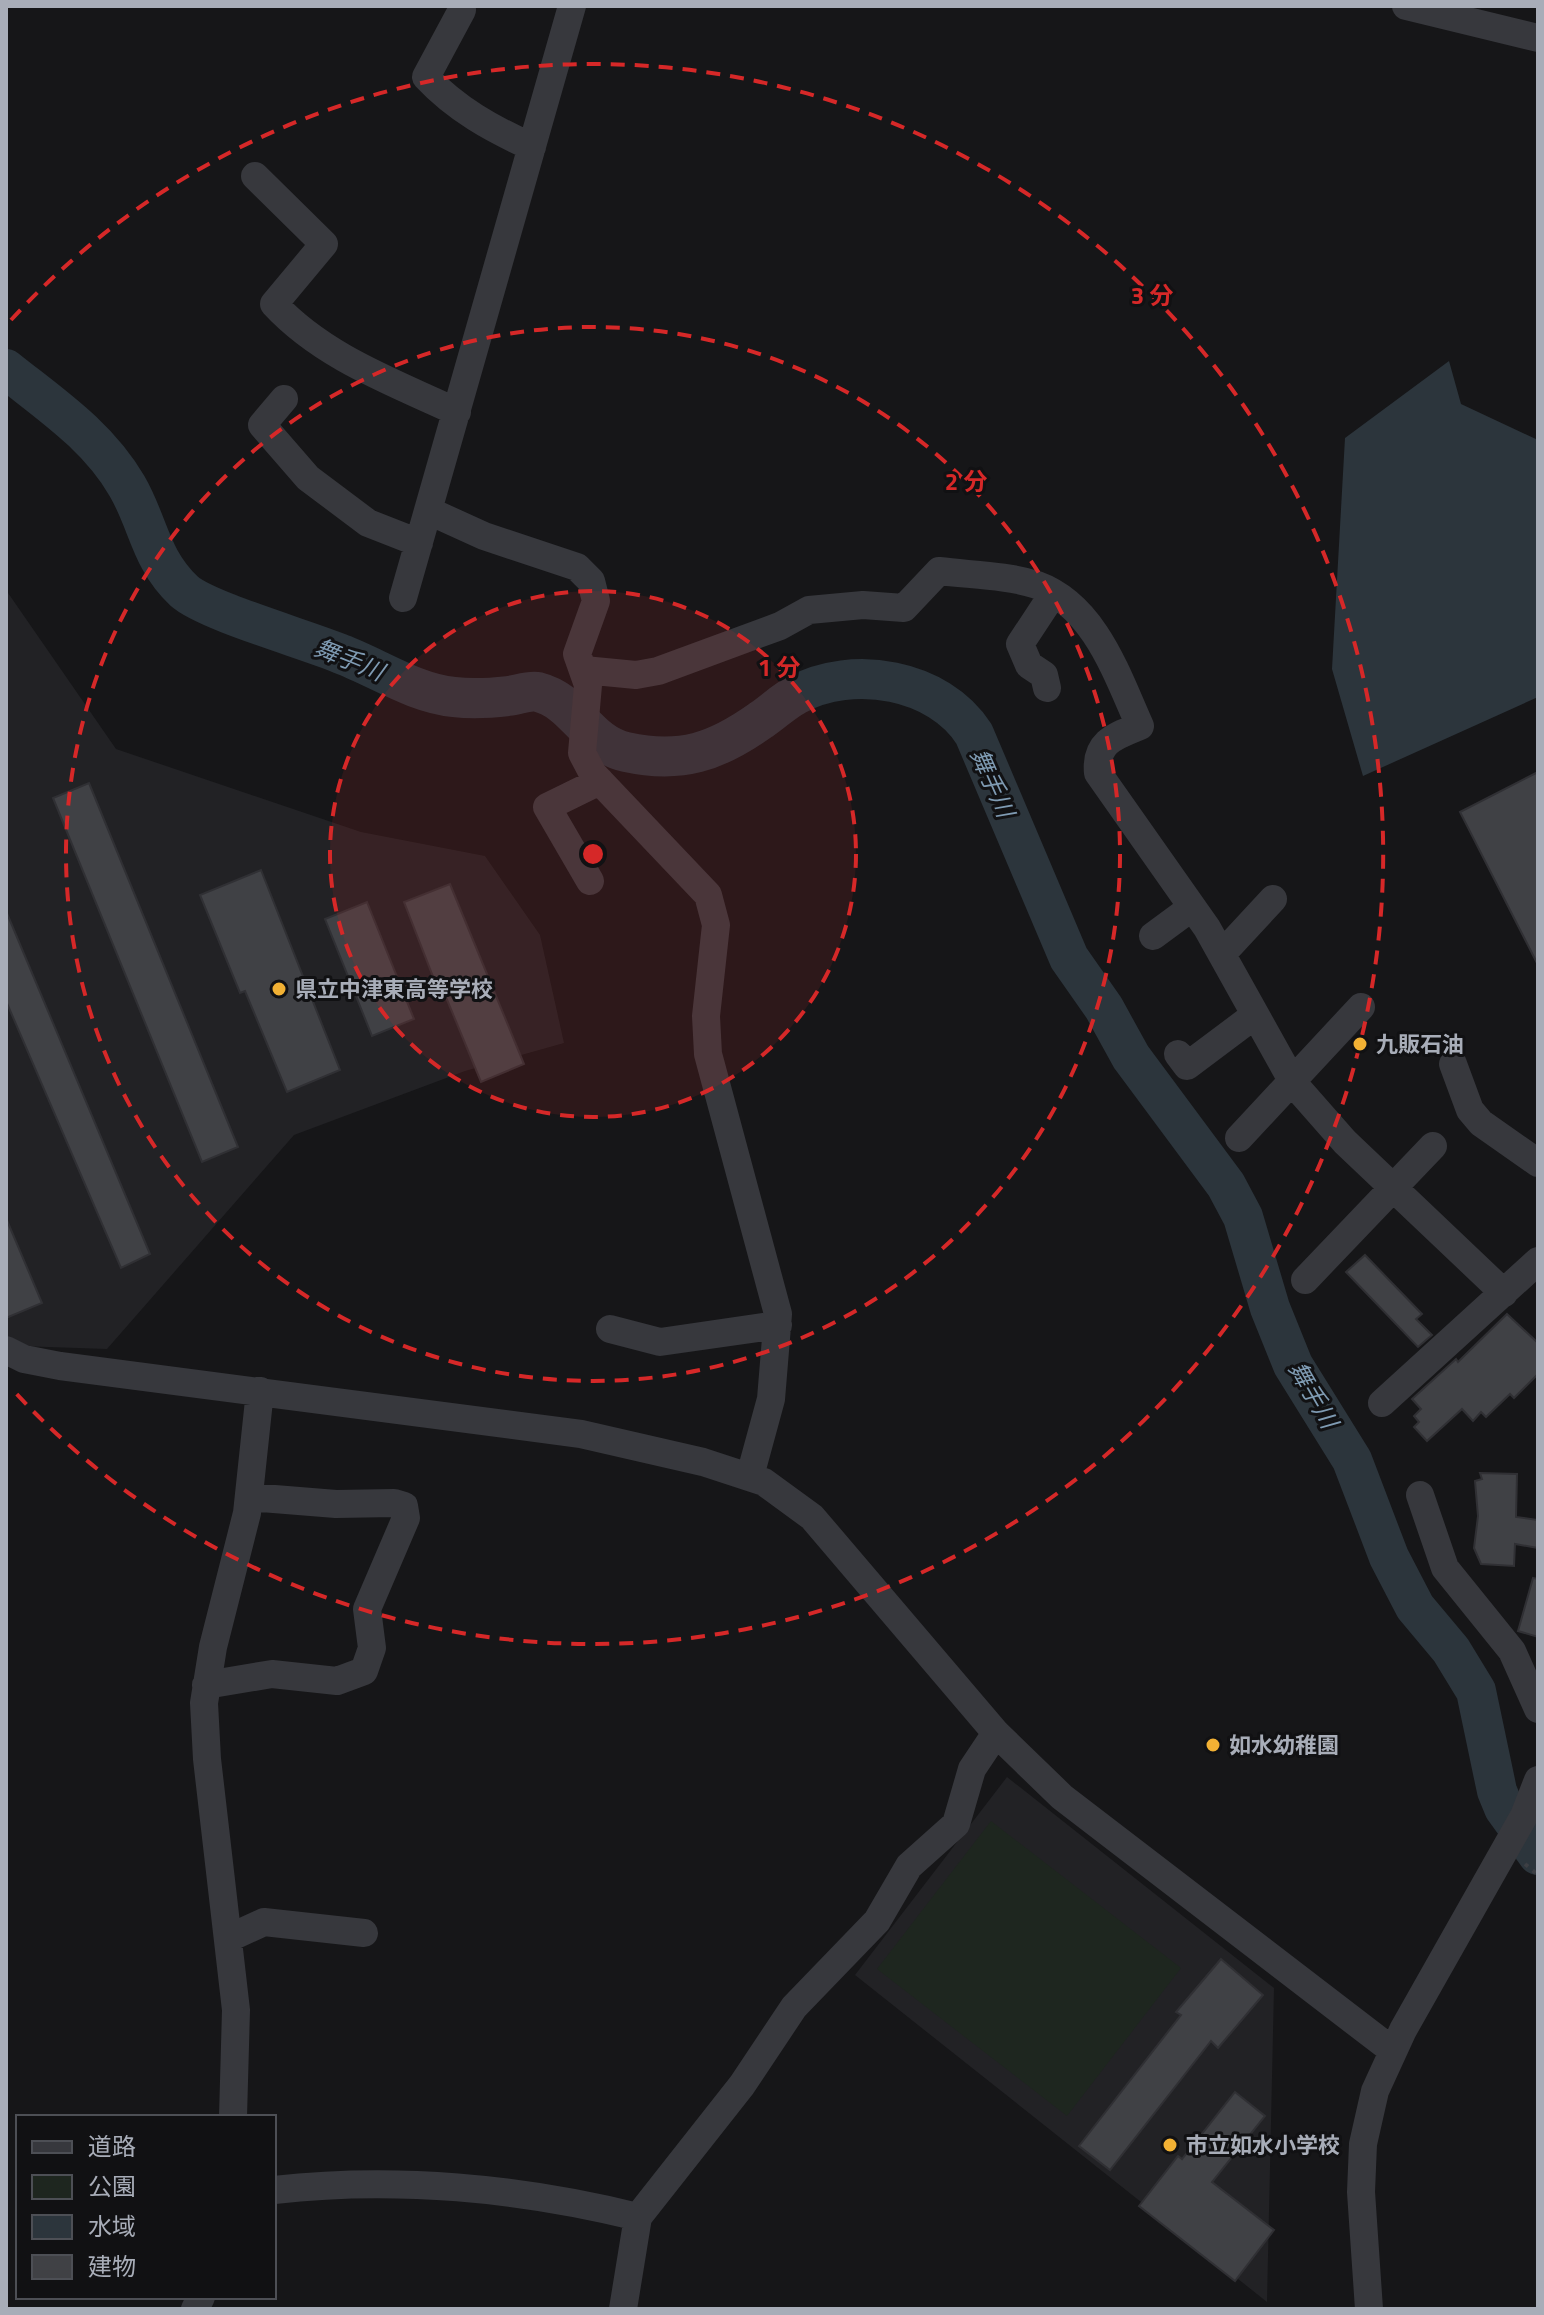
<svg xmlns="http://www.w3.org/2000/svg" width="1544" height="2315" font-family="'Titillium Web','Noto Sans JP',sans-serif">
  <rect width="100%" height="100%" fill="#161618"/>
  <path fill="#222225" d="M6 590 116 749 361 832 485 856 540 935 564 1043 465 1071 294 1135 107 1349 19 1346 6 1338Z
    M1007 1777 1274 1988 1267 2302 855 1975Z"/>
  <path fill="#1e261f" d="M991 1821 1181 1968 1067 2116 877 1969Z"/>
  <path fill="#2c353c" d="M1449 361 1461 404 1538 440V697L1363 776 1332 669 1345 438Z"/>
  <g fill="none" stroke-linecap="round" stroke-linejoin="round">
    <path stroke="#2c353c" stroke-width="40" d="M6 369C51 405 97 435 127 486 149 524 150 559 184 591 206 611 308 640 341 654 378 668 414 693 454 697 471 699 491 698 508 696 518 695 529 690 538 692 577 702 586 743 626 752 681 764 716 752 761 720 773 712 784 701 796 695 853 664 939 679 974 734L1069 958 1104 1008 1131 1057 1226 1185 1243 1217 1270 1308 1293 1365 1352 1460 1389 1557 1415 1607 1451 1650 1476 1691 1497 1791 1504 1808 1538 1855"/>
  </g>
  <path fill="#404145" stroke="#303034" stroke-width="2" d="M1538 772V965L1460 812Z
    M89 783 238 1147 202 1162 53 798Z
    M261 870 340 1070 287 1092 245 991 240 993 200 895Z
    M450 884 524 1064 481 1082 443 990 439 992 404 902Z
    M367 902 414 1019 372 1036 325 919Z
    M6 911 150 1254 121 1268 6 1001Z
    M6 1218 42 1303 6 1318Z
    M1365 1255 1422 1314 1416 1319 1432 1335 1418 1347 1346 1272Z
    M1507 1314 1538 1343V1374L1514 1398 1510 1394 1486 1417 1481 1412 1473 1421 1462 1409 1427 1441 1414 1427 1419 1422 1414 1416 1421 1409 1412 1399 1456 1359 1458 1362Z
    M1480 1473 1517 1474 1516 1517 1538 1520V1548L1515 1544 1514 1566 1481 1564 1474 1548 1478 1516 1475 1481 1482 1479Z
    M1533 1578 1538 1579V1637L1518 1631Z
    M1221 1959 1263 1995 1218 2048 1211 2041 1110 2170 1079 2146 1181 2015 1176 2012Z
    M1235 2092 1265 2116 1212 2182 1274 2230 1235 2281 1139 2206 1178 2156 1182 2159Z"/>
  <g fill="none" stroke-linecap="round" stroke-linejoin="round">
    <path stroke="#3d3f44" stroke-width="4" stroke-dasharray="4 6" stroke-linecap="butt" d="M1525 1864 1538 1875"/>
    <path stroke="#37383d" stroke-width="28" d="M1406 6 1538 38
      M462 10 426 77C456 109 492 129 532 147
      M255 176 324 244 274 304C323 357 393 382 457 412
      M284 399 262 425 308 478 368 523 419 543
      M429 511 484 536 577 567 591 581 596 601 577 654 588 685 582 753 593 774 708 895 716 925 706 1016 708 1054 778 1314 771 1399 750 1476
      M403 598 572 6
      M584 670 636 675 658 671 780 626 809 610 863 605 904 608 939 571C971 575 1007 575 1037 585 1095 606 1117 675 1140 726 1115 736 1095 742 1098 773L1207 928 1294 1084 1345 1142 1504 1293
      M1047 688 1044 675 1029 665 1020 644 1053 594
      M590 881 547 807 600 781
      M1153 936 1191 908
      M1222 954 1273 899
      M1178 1054 1187 1066 1255 1015
      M1453 1064 1470 1110 1481 1123 1538 1163
      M1239 1138 1361 1007
      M1305 1280 1433 1146
      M610 1329 660 1342 778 1325
      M6 1350 24 1359 60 1366 581 1434 703 1462 764 1482 812 1517 996 1733 1062 1797 1393 2051
      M1382 1403 1538 1261
      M1420 1495 1445 1568 1512 1651 1538 1709
      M206 1685 272 1674 337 1681 364 1671 372 1648 367 1609 406 1518 404 1506 394 1503 336 1504 249 1497
      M229 1938 264 1922 364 1933
      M233 2117 236 2010 207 1759 204 1703 213 1647 247 1513 260 1391
      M274 2190C395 2176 521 2188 638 2217L742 2085 794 2007 877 1921 909 1866 956 1824 972 1769 996 1733
      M195 2309 201 2297
      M623 2309 638 2217
      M1369 2309 1361 2192 1363 2144 1375 2091 1403 2030 1524 1816 1538 1780"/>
  </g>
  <circle cx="593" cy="854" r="263" fill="#d62828" fill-opacity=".12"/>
  <g fill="none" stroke="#d62828" stroke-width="4" stroke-dasharray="14 10">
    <circle cx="593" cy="854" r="263"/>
    <circle cx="593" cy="854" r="527"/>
    <path d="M11 320A790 790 0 1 1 11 1388"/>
  </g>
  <g fill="#f2b134" stroke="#111113" stroke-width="3">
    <circle cx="279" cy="989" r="8"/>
    <circle cx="1360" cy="1044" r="8"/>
    <circle cx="1213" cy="1745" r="8"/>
    <circle cx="1170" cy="2145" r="8"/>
  </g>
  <g text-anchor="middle" stroke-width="6" stroke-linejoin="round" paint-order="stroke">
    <g font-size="22" font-weight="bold" fill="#a8adb8" stroke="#111113" text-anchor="start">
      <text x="295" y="997">県立中津東高等学校</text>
      <text x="1376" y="1052">九販石油</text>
      <text x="1229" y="1753">如水幼稚園</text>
      <text x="1186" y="2153">市立如水小学校</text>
    </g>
    <g font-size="24" font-style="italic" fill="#7f9bb3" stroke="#111113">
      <text transform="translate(349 660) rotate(22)" y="8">舞手川</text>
      <text transform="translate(992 783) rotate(66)" y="8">舞手川</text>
      <text transform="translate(1313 1395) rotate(60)" y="8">舞手川</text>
    </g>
  </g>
  <circle cx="593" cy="854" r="12" fill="#d62828" stroke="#111113" stroke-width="4"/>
  <g font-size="24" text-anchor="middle" font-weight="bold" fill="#d62828" stroke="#111113" stroke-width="6" stroke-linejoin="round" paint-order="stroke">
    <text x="1152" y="304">3 分</text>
    <text x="966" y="490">2 分</text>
    <text x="779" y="676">1 分</text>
  </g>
  <rect width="1544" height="2315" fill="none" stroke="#a8adb8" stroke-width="16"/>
  <rect x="16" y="2115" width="260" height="184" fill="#111113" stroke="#4d4f55" stroke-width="2"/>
  <rect x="32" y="2141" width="40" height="12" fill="#37383d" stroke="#4d4f55" stroke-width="2"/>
  <text x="88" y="2155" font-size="24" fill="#a8adb8">道路</text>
  <rect x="32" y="2175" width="40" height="24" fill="#1e261f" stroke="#4d4f55" stroke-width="2"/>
  <text x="88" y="2195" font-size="24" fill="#a8adb8">公園</text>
  <rect x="32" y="2215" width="40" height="24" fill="#2c353c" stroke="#4d4f55" stroke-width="2"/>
  <text x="88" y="2235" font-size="24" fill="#a8adb8">水域</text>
  <rect x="32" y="2255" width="40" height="24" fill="#404145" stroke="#4d4f55" stroke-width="2"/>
  <text x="88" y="2275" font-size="24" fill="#a8adb8">建物</text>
</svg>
